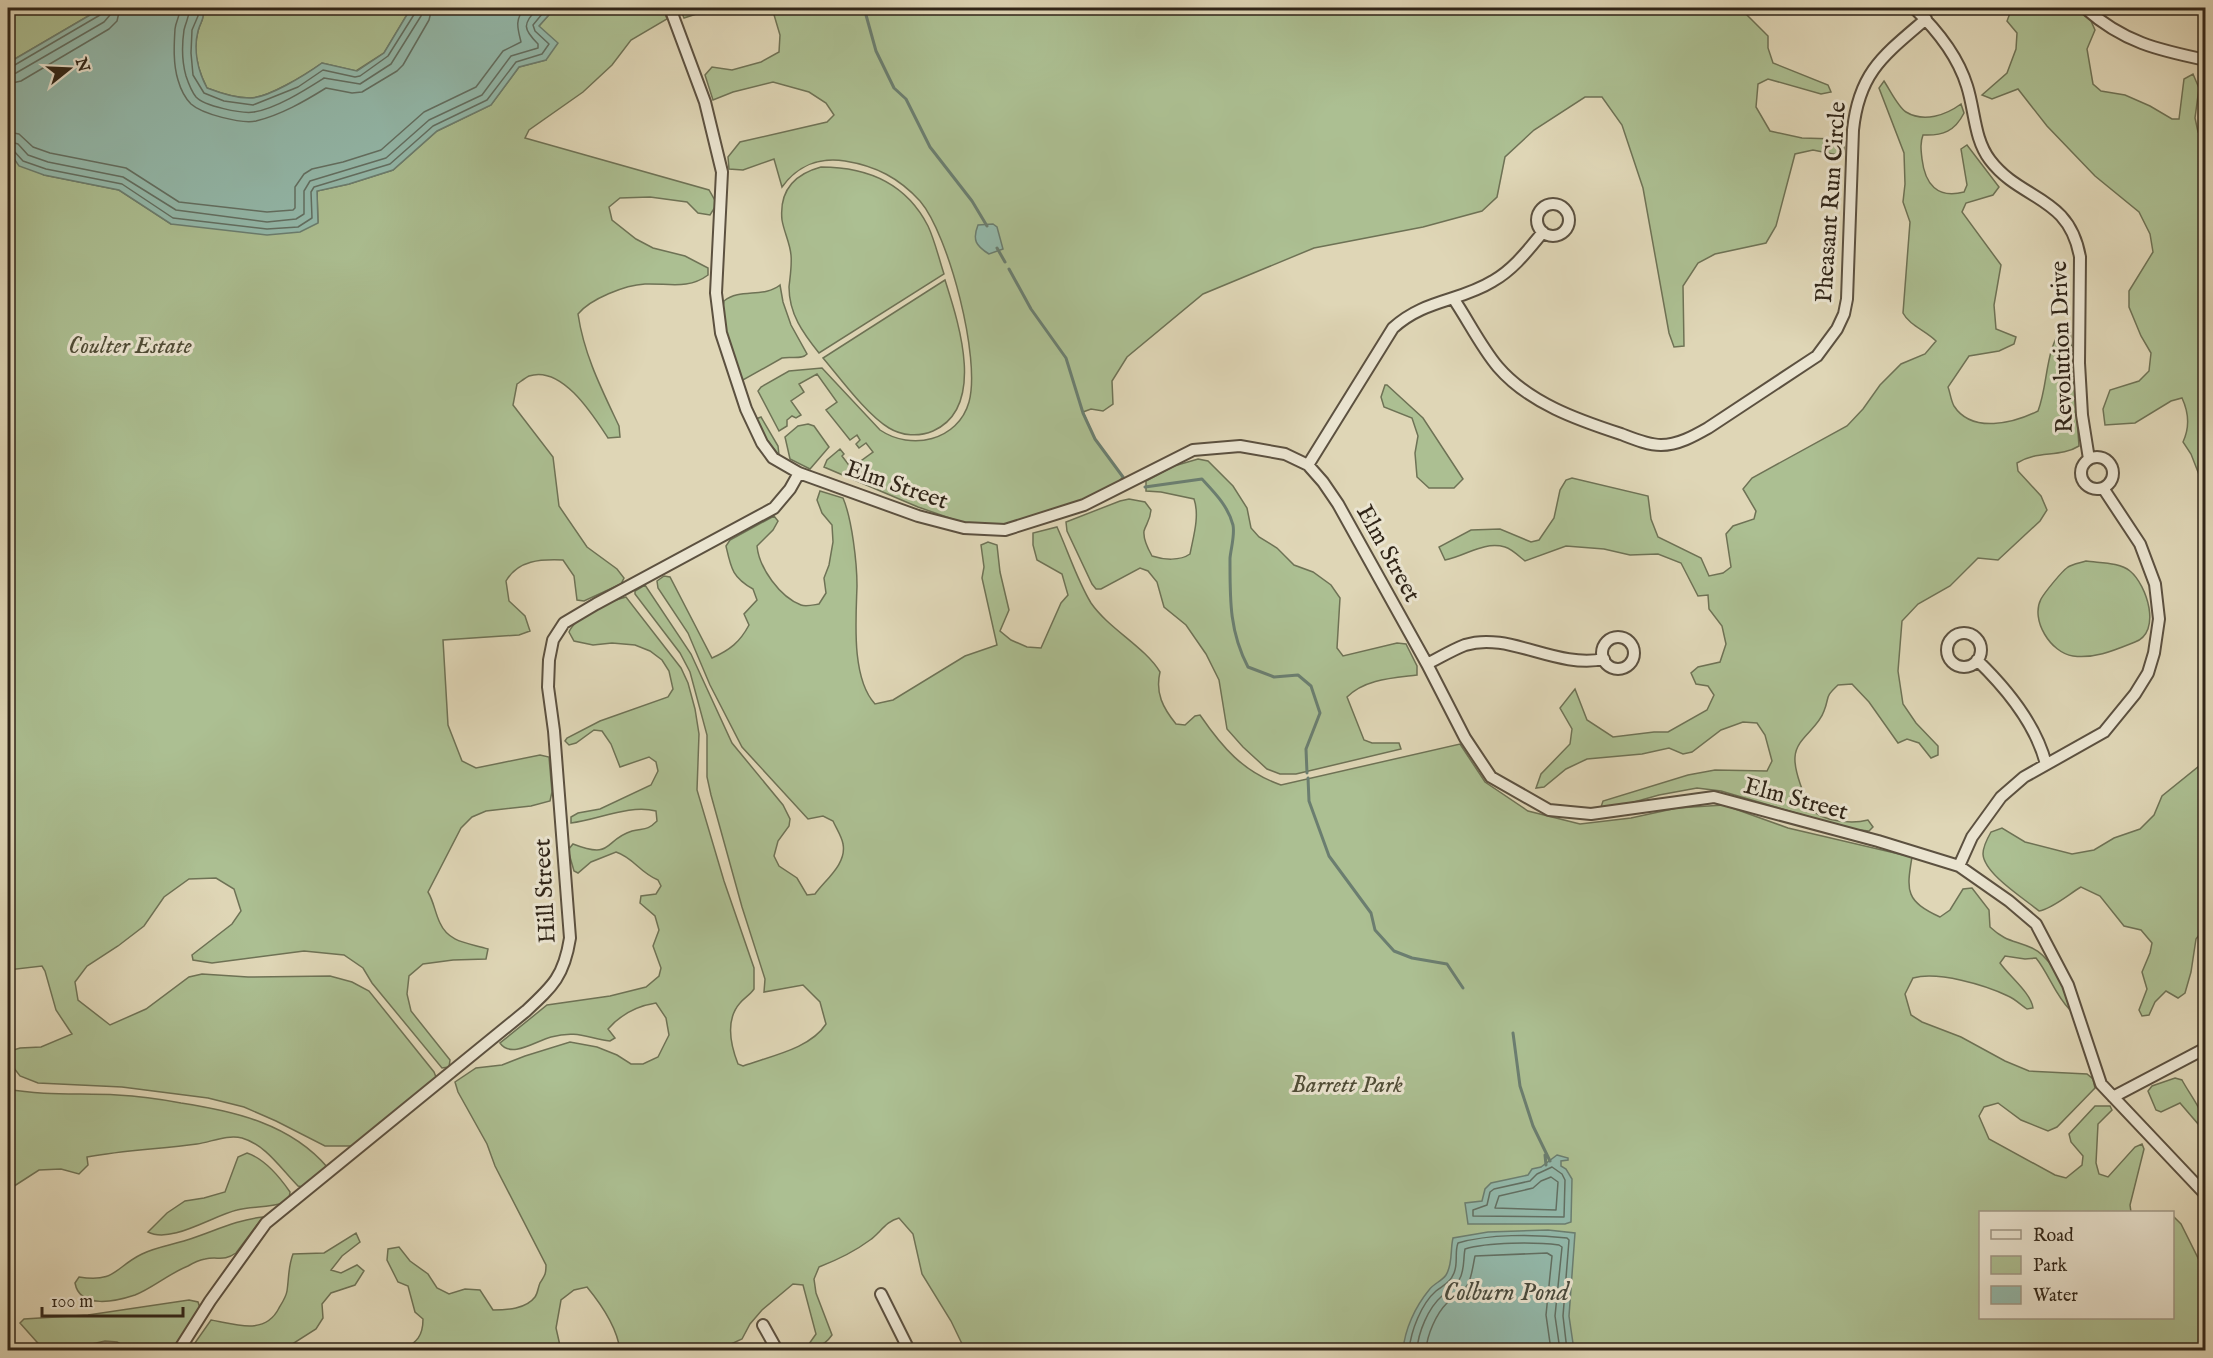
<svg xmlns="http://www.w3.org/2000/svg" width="2213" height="1358" font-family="'IM FELL English',serif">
  <rect width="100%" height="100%" fill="#dfd6b6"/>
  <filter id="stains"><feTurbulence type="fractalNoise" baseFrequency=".00333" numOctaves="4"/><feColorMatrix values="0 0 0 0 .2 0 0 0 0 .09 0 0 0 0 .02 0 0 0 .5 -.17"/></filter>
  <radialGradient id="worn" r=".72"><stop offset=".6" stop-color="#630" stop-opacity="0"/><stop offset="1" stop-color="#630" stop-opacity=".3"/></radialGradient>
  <path fill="#acbf92" stroke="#6e7255" stroke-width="1.5" d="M8 8H102L8 63Z
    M202 8H411L384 53 356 71 322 63C306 74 267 99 249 98 234 98 220 93 207 88 198 71 193 50 198 31 201 20 205 20 202 8Z
    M555 8H663L667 19 631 40 612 65 583 92 529 130 525 138 709 190 717 204 710 215 698 213 687 202 650 197 620 198 609 207 612 220 636 239 653 248 685 256 708 268V275C688 290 668 283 645 284 625 285 590 299 578 314 584 355 602 390 619 426L620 437 608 438C593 415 562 365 529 376 525 378 520 382 517 384L513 405 553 457 559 506 587 547 617 569 624 578 621 584 584 601 577 600 574 576 563 560C541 559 518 560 506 581L509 601 525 616 530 631 519 635 443 640 448 725 462 761 476 768 540 755 549 757 552 792 550 801 531 806 486 811 472 817 461 828 428 892C434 902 435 913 440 923 449 943 469 943 488 949L486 959 453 960 423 964 409 976 407 994 411 1011 450 1060 449 1067 442 1068 372 983 363 968 344 955 304 951 212 963 193 960 192 955 232 924 241 911 234 889 216 878 189 879 164 897 144 926 118 946 87 966 75 982 78 1000 110 1025 146 1009 189 977 202 974 248 977 330 976 352 982 369 991 434 1072 436 1077 432 1082 355 1146H325L276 1121 244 1107 208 1098 122 1087 38 1083 20 1076 10 1063V1051L20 1048 41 1047 72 1034 56 1010 45 971 42 966 8 970V150L10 155 44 175 119 190 171 224 318 222 317 191 349 184 393 170 437 131 491 105 519 67 546 60 539 26Z
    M680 8H715L684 18Z
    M772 8H1742L1744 12 1768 36V48L1773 63 1828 85 1831 92 1821 94 1768 79 1758 84 1756 107 1770 131 1802 138 1836 139 1844 147 1843 156 1813 150 1795 154 1776 226 1766 243 1715 254 1698 263 1683 286 1684 346 1674 347 1669 333 1643 188 1622 125 1602 97H1585L1534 130 1505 157 1497 197 1482 211 1423 227 1314 248 1203 294 1127 357 1112 381 1113 404 1103 411 1091 409 1083 412 1095 439 1123 477 1113 487 1091 498 1011 524 993 525 961 522 918 507 824 467 827 460 840 449 844 454 842 456 851 468 873 452 866 443 859 448 856 444 860 440 857 435 850 440 826 410 837 402 817 374 799 384 804 392 791 401 801 415 796 418 792 416 787 420V426L779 431 758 391 761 387 789 371 822 368 880 430C911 451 958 441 969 402 981 359 949 235 920 201 899 178 876 166 845 161 819 157 797 166 782 187L774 159 743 170 729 169 728 157 740 142 827 122 834 115 826 103 809 92 773 82 733 92 713 100 705 75 712 67 732 70 761 62 779 52 780 35Z
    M2012 8H2075L2091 21 2095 30 2087 49 2093 84 2101 91 2125 95 2150 106 2172 119H2179L2184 79 2193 74 2199 88 2195 118 2198 132 2206 137V284C2196 296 2199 305 2206 317L2205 490 2191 454 2183 442C2190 427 2189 413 2182 398L2171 401 2135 423 2105 425 2103 409 2110 390 2139 381 2149 371 2151 353 2141 336 2129 307V291L2153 252 2150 234 2139 212 2095 176 2047 126 2018 89 1992 99 1982 95 2007 73 2016 49 2017 33 2007 21Z
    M1884 81C1890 90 1898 107 1906 112 1924 123 1946 115 1961 104L1964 113C1955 131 1943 136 1923 135 1920 143 1921 150 1922 159 1925 184 1937 199 1964 192L1967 185 1961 149 1967 145 1999 187 1993 195 1966 203 1962 212 2001 265 1994 305 1996 329 2016 337 2014 344 1999 351 1969 356 1948 387C1950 392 1951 401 1954 406 1972 434 2014 423 2038 411 2049 382 2044 348 2066 323L2070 327 2079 446C2060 458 2037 450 2017 463L2018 471 2041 496 2047 510 2040 521 1998 560 1978 558 1950 586 1918 604 1902 621 1898 671 1903 704 1916 723 1938 746V755L1931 758 1919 743 1907 739 1898 743 1869 702 1852 684 1838 685C1824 698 1830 696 1824 711 1818 729 1796 738 1795 757 1794 770 1804 798 1812 809 1822 822 1853 824 1868 820L1873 827 1869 831 1851 829 1721 791 1697 788 1659 795 1627 804 1601 807 1603 801 1688 775 1715 770 1767 771 1772 761 1765 735 1757 723 1743 722 1721 730 1692 752 1683 754 1669 748 1642 754 1587 759 1566 769 1544 787 1536 788 1541 774 1570 744 1572 729 1560 708 1575 689 1587 720 1613 737 1654 732H1668L1707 710 1714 695 1708 686 1696 684 1691 673 1698 667 1720 662 1726 644 1722 626 1709 609 1708 595 1698 596 1681 563 1658 554 1630 555 1604 549 1566 546 1525 561C1520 557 1512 549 1505 547 1483 541 1466 556 1445 560L1439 547 1471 530 1500 529 1531 542 1539 540 1554 518 1560 490 1566 480 1572 478 1648 496 1651 519 1658 537 1701 558 1709 576 1723 573 1731 567 1726 534 1733 526 1754 519 1756 511 1743 489 1752 478 1847 426 1863 409 1880 385 1901 364 1925 354 1936 341C1926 331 1909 325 1903 313L1910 222 1903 202 1905 184 1904 153 1879 88Z
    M821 167C867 167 906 183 928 226 935 241 939 259 944 274L819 353C803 333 789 314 789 287 790 277 792 266 791 255 790 243 784 232 782 220 779 190 795 174 821 167Z
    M945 280C958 321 987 407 933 431 919 437 902 436 889 428 867 415 840 378 823 358Z
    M780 285 783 302 791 325 807 354C802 360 790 356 782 358L743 380 741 379C733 355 718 326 724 301 740 288 764 298 780 285Z
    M1385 385H1387L1423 418 1463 479 1454 488H1429L1417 477 1415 453 1418 436 1412 418 1384 407 1381 397Z
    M761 417 778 446 779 455 763 436 756 419Z
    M808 424 814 426 829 447 810 469 790 459 785 437 798 426Z
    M1198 459 1208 461 1233 486 1247 508 1251 528 1259 537 1277 548 1294 565 1313 572 1331 585 1340 598 1337 648 1343 656 1397 643 1406 644 1417 666V675C1393 678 1365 679 1347 697L1364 740 1372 743H1399L1401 749 1296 774H1280L1267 769 1243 747 1227 729 1219 680 1206 654 1186 625 1164 607 1157 582 1148 571 1140 568 1101 589H1096L1092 584 1067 531 1066 522 1120 501 1129 499 1145 502 1151 510C1150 521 1146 524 1144 531 1143 539 1148 549 1152 556 1164 560 1180 561 1190 554 1193 538 1200 516 1194 499L1161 492 1146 491V481L1174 466Z
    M820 491 843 498C852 519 857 563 857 586 856 619 851 678 875 704L893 700 965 656 997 645 982 578 984 567 981 545 988 542 997 545 1000 572 1009 610 1000 631 1011 640 1027 647 1041 648 1061 603 1068 595 1062 574 1037 560 1033 545V533L1057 527C1068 551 1077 580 1091 603 1109 629 1145 647 1160 672 1155 693 1163 708 1176 724L1185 725 1195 716 1200 715C1222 747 1243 772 1281 785L1460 744 1485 782 1528 811 1580 824 1631 818 1677 808 1724 805 1788 828 1912 857C1906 892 1906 901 1940 917L1950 910 1963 889 1972 888 1989 910 1990 927C2006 942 2014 940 2032 948 2053 958 2063 987 2073 1007L2070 1010C2055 995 2049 974 2036 958L2025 959 2005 956 2000 963C2009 976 2031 993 2033 1008L2027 1009C2021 1005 2015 999 2008 996 1985 985 1938 971 1913 978L1905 994 1911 1015 1922 1022 1961 1037 2005 1061 2029 1071 2087 1074 2093 1079 2095 1088 2057 1127 2048 1131 2021 1120 1998 1103 1984 1107 1979 1116 1989 1139 2055 1175 2066 1178 2082 1165 2083 1156 2071 1142 2069 1134 2095 1106H2110L2112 1110 2098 1124 2096 1163 2099 1174 2108 1177 2135 1147 2142 1144 2144 1149 2130 1205 2131 1212H1980V1318H2172L2173 1216 2181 1224 2205 1272V1350H965L951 1321 922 1274 913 1234 899 1218C886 1221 880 1233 870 1240 854 1252 837 1260 819 1267L814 1279 816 1293 832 1335C823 1348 811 1350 796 1350L809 1344 816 1334 803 1285 793 1284 762 1310 750 1324 742 1339 718 1350H620C617 1328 601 1304 587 1287L574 1290 561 1300 556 1328 561 1350H403C417 1342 423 1336 423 1319L415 1312 408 1286 398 1282 387 1260 388 1249 399 1247 410 1261 428 1274 437 1288 449 1294 465 1289 480 1290 493 1310C507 1310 526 1309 535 1297 538 1293 538 1287 540 1283 545 1275 546 1274 546 1265L495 1166 487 1144 458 1092 455 1082 476 1068 502 1065 525 1056 570 1042 597 1047 617 1055 631 1064H643L658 1057 669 1035 666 1018 656 1003C637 1006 621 1014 608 1029L615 1038 610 1041C587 1038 577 1030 551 1037 536 1041 511 1059 500 1043L547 1005 610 996 646 987 659 976 661 968 653 946 659 930 655 916 640 903 641 896 656 894 661 886 658 880C639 872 634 858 616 852L591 862 578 873 574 871 568 850 573 844C614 860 603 840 632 831 644 828 647 831 657 821L656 811C629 804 598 820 571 823V817L578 813 600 809 651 785 658 771 656 762 649 757 620 767 611 744 602 731 594 730 576 743 569 745 565 741 567 738 600 721 668 697 673 689 669 671 662 660 650 651 635 645 612 643 593 645 574 641 569 632C575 617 610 601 626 597L681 668 688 683 695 709 699 734 697 790 724 881 754 968V989C750 995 744 998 740 1003 725 1020 731 1046 738 1064L743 1066C770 1056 810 1049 826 1024L820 1002 803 985 764 992 765 979 742 907 711 795 707 777V735L690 672 680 653 635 594V591L645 585 691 654 732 743 783 805 790 819 789 826 778 841 774 856 779 866 797 878 807 895 815 894C825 880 847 864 843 844 842 837 836 828 833 821L823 816 808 819 742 747 710 685 688 633 658 588 657 581 664 576 670 577 712 658C730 650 740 642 749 625L744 614 757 600 753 589C732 577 731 568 726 546L730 540 774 516 778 521 773 530 757 546C759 568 780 597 801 605 806 607 813 605 819 604L826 593 824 578 829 565 833 542 832 525 822 513 817 500Z
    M2086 561C2099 563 2120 562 2130 571 2147 585 2162 632 2135 642 2115 650 2095 659 2073 656 2051 653 2030 620 2041 599 2045 592 2062 571 2068 567 2073 564 2080 563 2086 561Z
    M2205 748V927L2196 939 2191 972 2185 993 2178 998 2166 991 2155 1002 2149 1015 2142 1016 2139 1010 2147 989 2142 972 2150 953 2152 943 2141 930 2124 926 2100 896 2081 887C2069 894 2052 909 2039 911 2025 899 1984 874 1983 854 1983 846 1987 839 1991 832L2002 828 2025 842 2072 854 2094 850 2114 838 2140 829 2154 815 2162 796 2199 766Z
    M2175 1078 2182 1080C2191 1097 2206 1113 2205 1132L2180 1103 2161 1112 2156 1110 2148 1091 2152 1086Z
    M8 1089C43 1096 81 1093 117 1095 138 1096 160 1099 181 1103 234 1111 291 1124 328 1168L303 1187 298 1186C281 1169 266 1145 242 1138 228 1134 211 1142 197 1144 160 1149 123 1150 87 1157L88 1165 79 1174 61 1169 39 1170 8 1190Z
    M247 1153C265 1159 279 1176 290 1192L289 1199 283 1203C268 1208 252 1206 237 1210 212 1216 171 1244 148 1232L167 1213 185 1201 204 1198 225 1192 238 1157Z
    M263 1217 236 1253C223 1262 218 1256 205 1259 200 1260 193 1263 188 1266 170 1273 151 1289 135 1295 117 1301 80 1310 75 1283L79 1277C116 1283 115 1267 142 1254 156 1247 172 1245 187 1240 213 1232 235 1220 263 1217Z
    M356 1233 360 1242 342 1256 331 1270 341 1273 357 1265 364 1271 355 1285 331 1293 322 1304 323 1318 316 1329 283 1350H190L211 1320C235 1324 265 1336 279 1308 282 1303 286 1297 287 1291 289 1278 288 1267 293 1254L324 1253Z
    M189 1300 198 1302 200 1308 172 1350H132L117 1342 105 1341 92 1344 84 1350H44L20 1323 24 1319 88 1315Z"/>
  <path fill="#93b9ab" stroke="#6b7e70" stroke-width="1.5" d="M102 8H202C205 20 201 20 198 31 193 50 198 71 207 88 220 93 234 98 249 98 267 99 307 74 322 63L357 71 384 53 411 8H555L539 26 558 43 546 60 519 67 491 105 437 131 393 170 349 184 317 191 318 223 300 232 267 235 171 224 119 190 44 175 19 166 8 150V63Z
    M993 224 997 227 1003 249 989 254C976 246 972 240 978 225Z
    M1557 1155 1568 1158V1160L1561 1161V1166L1566 1169 1572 1179 1571 1222 1565 1224H1468L1465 1203 1482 1201 1485 1189 1491 1183 1528 1175 1532 1169 1541 1167Z
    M1548 1230 1575 1233 1569 1316 1574 1350H1403C1405 1329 1415 1307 1429 1290 1433 1284 1442 1281 1446 1275 1453 1264 1450 1250 1453 1238L1488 1232Z"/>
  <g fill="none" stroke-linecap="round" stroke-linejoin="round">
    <path stroke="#626f62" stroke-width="1.5" d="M180 8C180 16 176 21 175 29 174 45 173 64 178 80 180 87 185 98 191 104 202 114 241 124 256 121 281 115 305 101 326 88L352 93 362 92 397 71 403 65 429 20 432 8
      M189 8C190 16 186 21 184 30 182 44 182 62 186 76 188 82 192 92 196 97 204 106 242 114 254 112 277 108 305 90 324 78L360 84 391 64 421 16 423 8
      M197 8 198 16 192 30 191 53 193 75 204 93 224 101 253 105 298 87 323 70 355 77 360 76 388 56 415 13V8
      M8 67 13 66 100 15 103 8
      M8 75 16 73 104 22 110 15 111 8
      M8 84 21 81 109 29 117 21 120 8
      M8 132 19 134 33 147 50 153 126 168 179 202 267 212 293 210 295 208V187L304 174 312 169 343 162 381 150 424 112 476 87 503 51 521 42C518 29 514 20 525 8
      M8 141 18 144 28 155 48 162 123 177 176 210 267 222 296 219 304 214V191L310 181 386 158 429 120 482 95 511 56 538 48V44C523 29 522 24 538 8
      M8 149 13 150 23 161 46 169 122 184 173 218 267 229 298 227 312 218 311 192 314 187 390 164 433 126 487 100 516 62 542 54 549 44 535 31 533 25 547 8
      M1552 1167 1562 1174 1565 1180 1564 1217 1473 1216V1210L1487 1205 1490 1192 1494 1189 1530 1181 1537 1174Z
      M1551 1177 1558 1182 1556 1210 1495 1208 1499 1196 1533 1188 1541 1181Z
      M1409 1350C1411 1331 1421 1304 1436 1291 1442 1286 1450 1283 1453 1275 1459 1265 1454 1253 1458 1243 1488 1234 1535 1234 1567 1238L1569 1240 1563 1316 1567 1350
      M1417 1350C1418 1333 1428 1308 1442 1296 1448 1291 1455 1288 1459 1280 1465 1271 1463 1259 1465 1249 1488 1242 1535 1242 1559 1245L1562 1247 1555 1316 1560 1350
      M1426 1350C1427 1335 1436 1314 1447 1303 1454 1297 1463 1293 1468 1284 1472 1276 1473 1265 1475 1256L1547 1253 1552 1256 1546 1315 1551 1350"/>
    <path stroke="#6b7e70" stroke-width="3" d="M867 8 866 15 876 51 894 88 906 99 930 147 972 201 987 226
      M997 248 1005 262
      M1009 269 1031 309 1066 358 1083 413 1095 439 1123 477
      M1145 487 1202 479C1215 493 1228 506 1233 525 1235 535 1231 548 1230 558 1230 598 1229 631 1248 667L1274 677 1298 675 1311 686 1320 713 1306 749 1307 773
      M1308 778 1309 801 1329 856 1371 913 1375 930 1394 951 1412 958 1447 964 1463 988
      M1513 1033 1520 1086 1533 1126 1550 1161
      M1545 1155 1546 1165"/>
    <g stroke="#5c5140" stroke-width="14">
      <path id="street" d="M670 8 705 102 722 172 716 293 721 333 746 409 762 443 773 458 799 473 918 516 964 528 1005 530 1084 505 1193 450 1240 446 1285 454 1308 465 1323 482 1338 504 1427 664 1465 738 1491 777 1549 810 1591 814 1714 797 1878 841 1959 866 2009 901 2036 924 2068 985 2101 1084 2206 1195
        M1914 8C1936 29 1958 57 1967 86 1975 111 1974 139 1990 160 2021 201 2069 195 2080 257L2079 363 2082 415 2089 459
        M2085 8C2123 42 2158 50 2206 60
        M1537 220a16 16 0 1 1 32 0a16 16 0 1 1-32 0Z
        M1453 298C1468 320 1481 347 1498 367 1529 403 1578 420 1621 434 1634 439 1648 445 1661 445 1678 445 1694 436 1708 428L1817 356 1837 329 1844 314 1847 299 1853 130C1859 72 1884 55 1926 19
        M2081 473a16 16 0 1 1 32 0a16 16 0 1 1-32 0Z
        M1308 465 1393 328C1425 299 1459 302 1493 281 1514 269 1528 250 1543 232
        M1947 650a17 17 0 1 1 34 0a17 17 0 1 1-34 0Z
        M1602 653a16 16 0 1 1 32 0a16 16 0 1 1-32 0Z
        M1977 660C2006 688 2036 725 2046 764
        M1427 664C1439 658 1452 650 1465 645 1509 631 1555 669 1604 659
        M1959 866 1972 837 2001 797 2024 777 2104 732 2135 694 2148 673 2154 653 2159 619 2155 584 2140 544 2103 488
        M2113 1097 2206 1048
        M881 1294 909 1350
        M763 1325 777 1350
        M179 1350 210 1301 266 1223 526 1011C553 986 564 976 570 938L554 731 548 687 549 660 553 640 564 623 596 604 774 508 790 489 799 473"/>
    </g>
    <use href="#street" stroke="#eae4d0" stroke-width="10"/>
  </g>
  <g text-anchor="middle" stroke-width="6" stroke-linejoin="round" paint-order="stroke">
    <g font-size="24" fill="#302518" stroke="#eae4d0">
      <text transform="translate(1830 202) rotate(-86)" y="8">Pheasant Run Circle</text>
      <text transform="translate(2061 347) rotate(-92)" y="8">Revolution Drive</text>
      <text transform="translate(897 484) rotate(19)" y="8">Elm Street</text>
      <text transform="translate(1389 553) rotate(61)" y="8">Elm Street</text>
      <text transform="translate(1796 798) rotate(15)" y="8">Elm Street</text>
      <text transform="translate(544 891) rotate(-93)" y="8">Hill Street</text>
    </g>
    <g font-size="24" font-style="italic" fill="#4f4c36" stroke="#eae4d0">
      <text x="130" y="353">Coulter Estate</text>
      <text x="1347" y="1092">Barrett Park</text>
    </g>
    <g font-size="26" font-style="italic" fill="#494a3d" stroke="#eae4d0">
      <text x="1506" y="1300">Colburn Pond</text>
    </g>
  </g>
  <rect width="2213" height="1358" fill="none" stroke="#dfd6b6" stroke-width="30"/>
  <rect x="9" y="9" width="2195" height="1340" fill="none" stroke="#302518" stroke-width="3"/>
  <rect x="15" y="15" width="2183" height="1328" fill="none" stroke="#302518" stroke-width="1.5"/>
  <rect x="1979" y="1211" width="195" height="108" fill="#eae4d0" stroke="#a09886" stroke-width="1.5"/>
  <rect x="1991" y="1230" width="30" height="9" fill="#eae4d0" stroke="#a09886" stroke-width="1.5"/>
  <text x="2033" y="1241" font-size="18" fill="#302518">Road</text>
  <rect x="1991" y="1256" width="30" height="18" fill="#acbf92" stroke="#a09886" stroke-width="1.5"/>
  <text x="2033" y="1271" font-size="18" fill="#302518">Park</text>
  <rect x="1991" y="1286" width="30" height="18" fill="#93b9ab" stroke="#a09886" stroke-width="1.5"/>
  <text x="2033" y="1301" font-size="18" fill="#302518">Water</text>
  <g transform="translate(69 69) rotate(72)" stroke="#eae4d0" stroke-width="4.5" paint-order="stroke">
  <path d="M0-4.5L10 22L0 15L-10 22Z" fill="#302518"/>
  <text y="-9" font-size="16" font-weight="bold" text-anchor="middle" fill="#302518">N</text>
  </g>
  <path d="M42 1307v9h141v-9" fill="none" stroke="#302518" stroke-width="3"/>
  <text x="51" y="1307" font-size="18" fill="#302518" stroke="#eae4d0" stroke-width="4.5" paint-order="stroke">100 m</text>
  <rect width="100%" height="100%" filter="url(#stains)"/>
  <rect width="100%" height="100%" fill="url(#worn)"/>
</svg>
